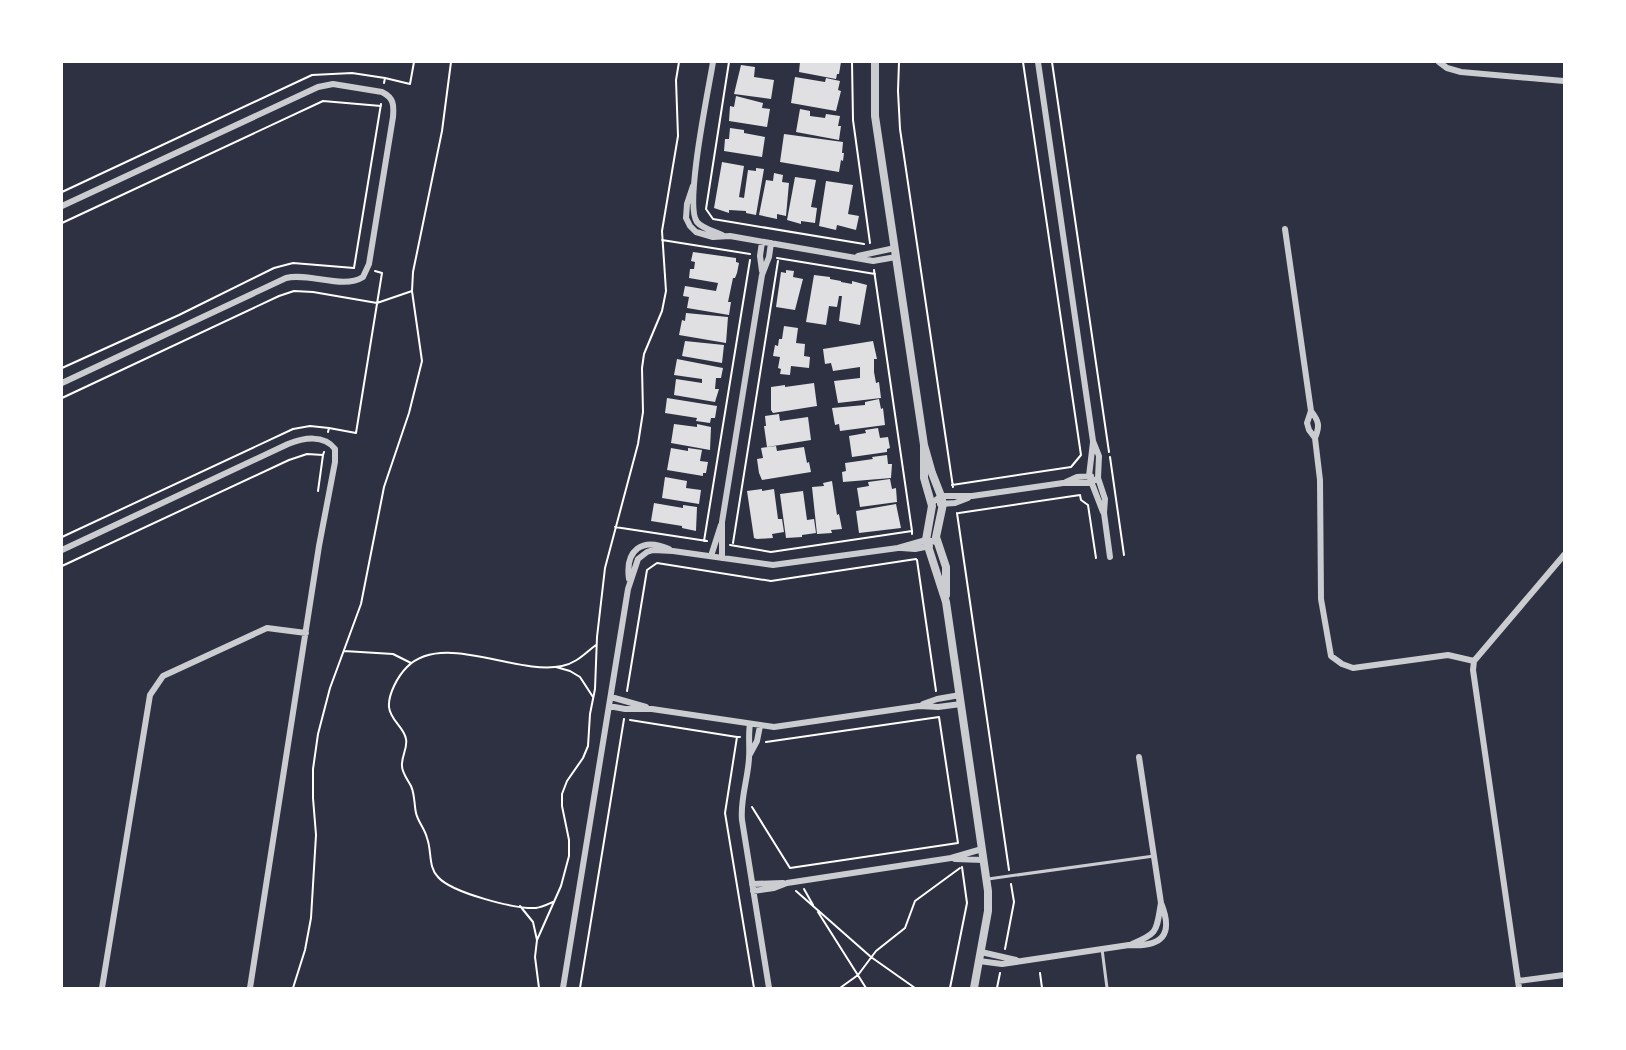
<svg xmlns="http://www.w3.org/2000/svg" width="1626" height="1050" font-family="'Public Sans',sans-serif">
  <rect width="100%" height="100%" fill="#2d3142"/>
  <path fill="#e0e0e3" d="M800 62H841L839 74H837L836 79 799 72Z
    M741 65 755 67 754 77 774 80 771 99 734 94Z
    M795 77 825 82 826 78 840 81 838 90 841 91 836 111 791 103Z
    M736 96 763 103 762 108 770 109 767 127 729 121 730 106 734 107Z
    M800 109 810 111V116L825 118 826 114 840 116 838 126H841L839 140 796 132Z
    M730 128 744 130V133L765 137 762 157 724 151 725 139H729Z
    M784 134 843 142 842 153H844L843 161 841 160 839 172 780 162Z
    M722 162 744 166 739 197 744 198 748 170 756 171V168L764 169 756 215 746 213V211L729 210V213L714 208Z
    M774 173 783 175 782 182 789 183 786 216 777 214V219L759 215 766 180 773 181Z
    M795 177 816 180 811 207 817 208 815 223 801 221V224L787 220Z
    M826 181 853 185 848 214 859 216 856 230 837 225 836 230 819 226Z
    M693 252 736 258V262L739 263 737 273 735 278H733L728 302H731L729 315 687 308 689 297 683 296 685 286 716 291 718 283 689 278 690 269H694L695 262 691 261Z
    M786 270 794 271 793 277 803 279 795 310 776 307 781 272 786 273Z
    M814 275 830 277V279L841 281V282L852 284V281L867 285 860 325 839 321 842 296H839L837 307 829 306 826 325 806 322Z
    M686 313 728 317 726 343 679 335 682 320 685 321Z
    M784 326 798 328 796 343 805 344 804 356 810 357 809 368 791 366 790 375 780 374 781 369 778 368 780 357 773 356 775 345 778 346 779 339H782Z
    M685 341 724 345 722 363 682 356Z
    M873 341 877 359H874V372L876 383 879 382 881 398 838 403 834 381 860 378V367L833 371 831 363 825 364 823 349Z
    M677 359 723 368 721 378H716L715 389H719L715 402 674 395 676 379 702 383V379L674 375Z
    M814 383 817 406 773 413 771 410V387L785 385V387Z
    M667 398 717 406 715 418H711L710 423 696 421 697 418 665 413Z
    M879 399 881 409 883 408 885 425 840 431 839 424 835 425 832 408 865 405V402Z
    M779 414 780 421 808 417 811 440 767 447 764 426H766L765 416Z
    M674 424 697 427V424L711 427 710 450 671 443Z
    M878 428 880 438 888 437 890 448 887 449V452L852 457 849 436 866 433 865 430Z
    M776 446 777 451 804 447 807 463 809 462 811 472 762 480 759 473 757 459 763 458 761 448Z
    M671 448 688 451V448L702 450 700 461 708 462 706 473H703V476L667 470Z
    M887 455 888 464H892L891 478 843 482 842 472 846 471 845 463 873 459 872 457Z
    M665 477 687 481 686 488 701 490 699 504 662 498Z
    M890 479 892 489 896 488 897 502 860 507 857 488 869 486 868 482Z
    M832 481 837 515 839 514 842 529 831 530 832 533 817 534 812 487 824 486 823 483Z
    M762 489V491L774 489 778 519H782L784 532 772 534 773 538 757 539 754 538 747 491Z
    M803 491 807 520 814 519 816 533 802 535V537L786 538 780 494Z
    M654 503 683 508V505L697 507 696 531 682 528V526L651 521Z
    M896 504 901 528 859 533 856 511Z"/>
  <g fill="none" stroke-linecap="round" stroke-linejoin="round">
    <path stroke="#fff" stroke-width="2" d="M729 62 706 209 713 219 864 244
      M852 62 853 120 870 243
      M899 62 898 91 900 129 953 487
      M1052 62 1109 452
      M384 83 385 78 410 84 414 62
      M62 192 312 75 352 73 385 78
      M62 223 323 101 381 106
      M662 240 750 254
      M777 258 875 274
      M874 270 912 531
      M62 368 179 315 274 268 293 263 354 268 381 104
      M62 398 279 296 294 291 313 292 377 303 412 291
      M328 432 329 428 356 433 382 273 375 271
      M1110 457 1124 555
      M952 485 1071 467 1081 455 1023 62
      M318 491 323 455
      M1080 495 1081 500 1088 505 1096 558
      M957 513 1009 870
      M959 513 1080 495
      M615 527 707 541
      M62 537 293 429 310 426 329 428
      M704 541 750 260
      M733 543 778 261
      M730 545 771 552 912 531V534
      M917 560 936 691
      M62 566 289 460 307 454 323 455 324 452
      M344 651 393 654 411 663
      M556 667 570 671 580 677 593 697
      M627 691 647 570 657 563 771 581 916 559
      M630 720 737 737
      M740 737H737L725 813 754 988
      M752 807 790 868 958 843 939 717 766 742
      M804 889 813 905
      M796 891 871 957 915 988
      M553 902C548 904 543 907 536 908 515 909 452 893 438 877 428 867 432 851 427 838 425 829 418 822 416 813 414 804 415 795 411 786 408 780 402 773 402 766 401 757 408 748 406 739 404 727 390 720 389 707 388 694 398 676 407 667 443 631 517 676 562 666 577 663 585 653 596 645
      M520 906 533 922 537 940
      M818 912 866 988
      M1005 949 1014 902 1011 884
      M1040 973 1042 988
      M293 988 305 950 311 918 316 835 313 798V769L318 734 330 688 361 604 384 487 409 413 422 361 412 291 413 272 442 131 451 62
      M539 988 535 957 537 940 561 886 569 856V840L562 806V794L567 781 583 758 588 746 590 714 595 689 597 637 605 568 638 444 643 412 642 368 644 354 662 311 666 291 662 231 678 136 676 80 679 62
      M580 988 624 719
      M840 988 858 975 876 951 905 928 915 901 960 868
      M950 988 967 903 962 867
      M997 988 1000 973"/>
    <path stroke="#caccd0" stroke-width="3" d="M988 879 1154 856
      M1102 949 1107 988"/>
    <path stroke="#caccd0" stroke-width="6" d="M713 62C709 87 684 206 697 222 703 229 714 231 722 235
      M1038 62 1093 441 1099 456 1098 478 1105 499 1104 513 1110 557
      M1439 62 1447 68 1461 72 1564 81
      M693 186 687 204 686 218 690 226 696 232 713 237 730 236 873 261 896 257
      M62 206 318 87 333 84 382 92C394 98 394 105 393 117L369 264 363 277C343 290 309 272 286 278L62 383
      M1285 229 1311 411 1307 423 1309 430 1315 438 1320 480 1321 599 1331 656 1342 664 1353 668 1448 655 1474 661
      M858 256 895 248
      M762 271 760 256 762 242
      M1311 411C1319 421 1320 426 1315 438
      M1093 442 1089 476 1103 512
      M1066 482 1077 477 1091 476
      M932 503 941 496H972L1063 483H1090L1098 478
      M940 504 955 503 968 498
      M901 548 915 549 930 546
      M62 550 288 444C303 438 324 434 335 449V462L319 546 250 988
      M711 556 721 525
      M722 558V522L762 275 769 257 771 243
      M629 579C625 550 642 537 669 549
      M611 697 646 707
      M923 704 937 699 960 695
      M609 706 625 709H652L774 727 919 706 938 707 961 704
      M750 724C748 736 750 747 749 758 748 779 740 799 742 820L769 988
      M750 754 757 741 760 726
      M955 859 983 860
      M752 884 783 883
      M753 891 774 888 787 883 951 858 982 849
      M1132 944C1159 933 1156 931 1161 903
      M981 952 1016 960
      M979 961 1002 964 1129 945C1162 947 1174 935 1161 903L1139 757
      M1518 981 1564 975
      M102 988 150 695 163 676 267 628 306 633
      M563 988 628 589 638 559 647 552 653 550 673 551 773 565 898 548 926 540 937 542
      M1519 988 1473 670 1474 661 1564 555"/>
    <path stroke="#caccd0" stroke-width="8" d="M875 62V116L924 445 932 473 941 496 943 504 936 537 946 567V595
      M924 445V478L932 506 926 540 946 602 988 891V911L974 988"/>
  </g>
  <rect width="1626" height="1050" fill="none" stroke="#ffffff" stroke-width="126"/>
</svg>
